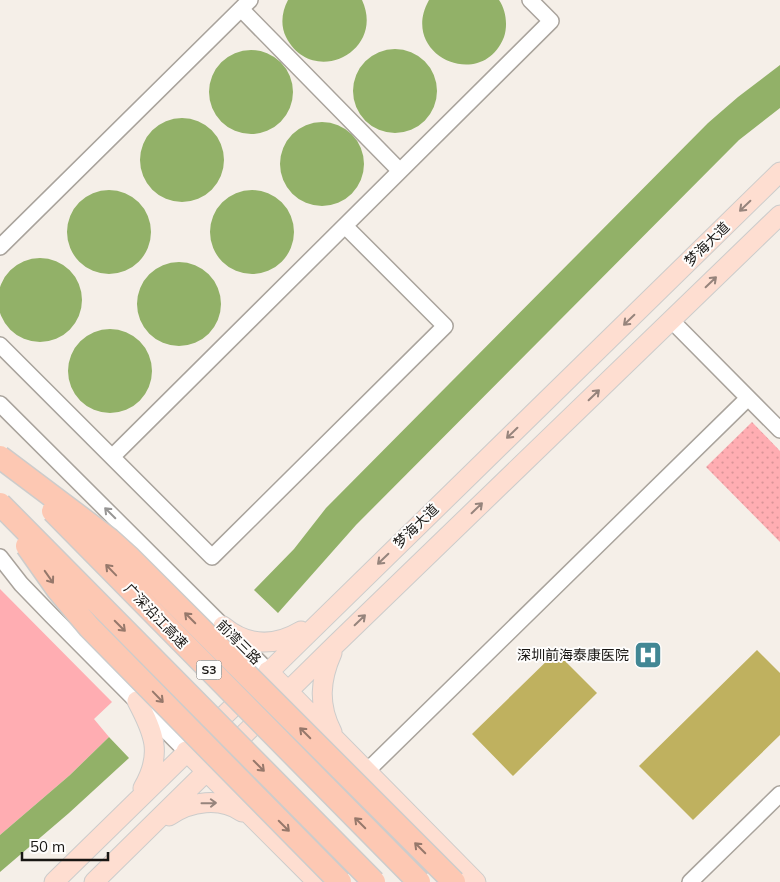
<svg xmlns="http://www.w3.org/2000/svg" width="780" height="882" font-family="Mulish,'Noto Sans SC',sans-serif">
  <defs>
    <pattern id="grass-dots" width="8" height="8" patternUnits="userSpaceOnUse" patternTransform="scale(1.25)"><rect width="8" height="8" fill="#ffadb2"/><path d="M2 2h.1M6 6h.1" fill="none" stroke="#da9498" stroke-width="1.8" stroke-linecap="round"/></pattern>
  </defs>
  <rect width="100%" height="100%" fill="#f5efe8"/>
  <path fill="url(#grass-dots)" d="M752 422 780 451V542L706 467Z"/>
  <path fill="#ffadb2" d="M0 589 112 702 94 719 109 737 70 775 0 835Z"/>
  <path fill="#92b168" d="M288 0H362C386 52 312 88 286 37 280 25 282 11 288 0Z
    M429 0H499C506 10 508 25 504 37 482 93 398 55 429 0Z
    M353 91a42 42 0 1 1 84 0a42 42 0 1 1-84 0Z
    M209 92a42 42 0 1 1 84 0a42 42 0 1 1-84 0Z
    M780 65V108L739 140 356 525 278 613 254 590 294 549 326 508 708 123 738 97Z
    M140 160a42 42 0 1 1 84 0a42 42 0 1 1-84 0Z
    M280 164a42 42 0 1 1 84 0a42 42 0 1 1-84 0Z
    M67 232a42 42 0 1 1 84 0a42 42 0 1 1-84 0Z
    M210 232a42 42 0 1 1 84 0a42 42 0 1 1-84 0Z
    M-2 300a42 42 0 1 1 84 0a42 42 0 1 1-84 0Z
    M137 304a42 42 0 1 1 84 0a42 42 0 1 1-84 0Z
    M68 371a42 42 0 1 1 84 0a42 42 0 1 1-84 0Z
    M109 737 129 758 69 813 0 872V835L70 775Z"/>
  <path fill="#bfb15f" d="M757 650 780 673V735L693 820 639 766Z
    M556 652 597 693 513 776 472 734Z"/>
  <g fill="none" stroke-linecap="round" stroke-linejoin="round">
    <g stroke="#a9a39c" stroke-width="18">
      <path id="minor" d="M241 9 400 171
        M0 247 250 0
        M671 320 780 430
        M0 345 212 557 445 326 345 226
        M0 404 268 671
        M112 457 551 21 530 0
        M0 557 21 584 51 615 186 751
        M367 771 748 398
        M690 882 780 794"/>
    </g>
    <g stroke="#cccccb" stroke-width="21">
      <path id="major" d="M223 626C247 646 274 647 301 631
        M332 653C320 680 318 705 332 732
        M268 671 476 882
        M137 701C154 733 163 754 143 788
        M186 751 317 882
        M169 816C190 801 221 797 242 812
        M54 882 780 172
        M94 882 335 645 780 215"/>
    </g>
    <use href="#minor" stroke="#fff" stroke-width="15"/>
    <use href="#major" stroke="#feded1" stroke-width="19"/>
    <g stroke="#cccccb" stroke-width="25" stroke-linecap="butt">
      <path id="highway-bridge" d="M0 457 109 539 130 558 454 882
        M0 504 374 882
        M53 511 419 882
        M27 546 58 590 89 627 340 882"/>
    </g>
    <use href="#highway-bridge" stroke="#fdc8b3" stroke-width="22"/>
  </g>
  <defs><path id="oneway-shaft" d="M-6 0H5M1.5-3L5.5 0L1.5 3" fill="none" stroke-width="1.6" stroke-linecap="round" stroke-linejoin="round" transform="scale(1.25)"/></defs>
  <g stroke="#96847c">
    <use href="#oneway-shaft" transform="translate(745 206) rotate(136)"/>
    <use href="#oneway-shaft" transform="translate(711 282) rotate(-44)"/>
    <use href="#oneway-shaft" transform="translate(629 320) rotate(136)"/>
    <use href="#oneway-shaft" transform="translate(594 395) rotate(-44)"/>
    <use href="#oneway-shaft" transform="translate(512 433) rotate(136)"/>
    <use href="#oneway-shaft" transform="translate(477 508) rotate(-44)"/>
    <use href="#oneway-shaft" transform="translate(383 559) rotate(136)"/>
    <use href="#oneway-shaft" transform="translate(360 620) rotate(-44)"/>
    <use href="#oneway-shaft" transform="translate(209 803) rotate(-1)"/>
  </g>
  <use stroke="#979695" href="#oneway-shaft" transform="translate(110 513) rotate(-135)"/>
  <g stroke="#96786b">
    <use href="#oneway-shaft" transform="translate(111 570) rotate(-134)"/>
    <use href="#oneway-shaft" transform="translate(49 577) rotate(55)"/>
    <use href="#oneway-shaft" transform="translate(190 618) rotate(-135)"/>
    <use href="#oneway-shaft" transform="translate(120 626) rotate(45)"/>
    <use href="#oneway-shaft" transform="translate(158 697) rotate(46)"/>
    <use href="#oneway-shaft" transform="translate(305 733) rotate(-135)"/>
    <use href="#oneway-shaft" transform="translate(259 766) rotate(45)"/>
    <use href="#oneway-shaft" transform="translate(360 823) rotate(-135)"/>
    <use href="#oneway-shaft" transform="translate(284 826) rotate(45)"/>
    <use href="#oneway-shaft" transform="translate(420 848) rotate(-135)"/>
  </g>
  <defs>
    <g id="hospital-square" transform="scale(1.4375)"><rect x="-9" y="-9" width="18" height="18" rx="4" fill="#428794" stroke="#fefdfc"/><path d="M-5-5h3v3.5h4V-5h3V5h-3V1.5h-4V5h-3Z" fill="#fff"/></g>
  </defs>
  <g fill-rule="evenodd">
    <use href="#hospital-square" x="648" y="655"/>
  </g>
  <g text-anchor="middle" stroke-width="4" stroke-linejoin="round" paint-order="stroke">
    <rect fill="#fefdfc" stroke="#5d5b59" stroke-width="1" x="196.5" y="660.5" width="25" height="19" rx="4"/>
    <g font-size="12" font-weight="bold" fill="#181613">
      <text x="209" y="674">S3</text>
    </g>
    <g font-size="14" fill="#181613" stroke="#fefdfc">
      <text transform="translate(707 244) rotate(-44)" y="5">梦海大道</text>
      <text transform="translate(416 526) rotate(-44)" y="5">梦海大道</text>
      <text transform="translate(156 616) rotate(46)" y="5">广深沿江高速</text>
      <text transform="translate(239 642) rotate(45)" y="5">前湾三路</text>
    </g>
    <g font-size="14" fill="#181613" stroke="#fefdfc" text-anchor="end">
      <text x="629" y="660">深圳前海泰康医院</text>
    </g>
  </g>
  <path d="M22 852v8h86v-8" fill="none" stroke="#181613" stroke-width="2.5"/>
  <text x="30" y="852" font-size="15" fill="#181613" stroke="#fefdfc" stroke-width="4" paint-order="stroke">50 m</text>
</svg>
